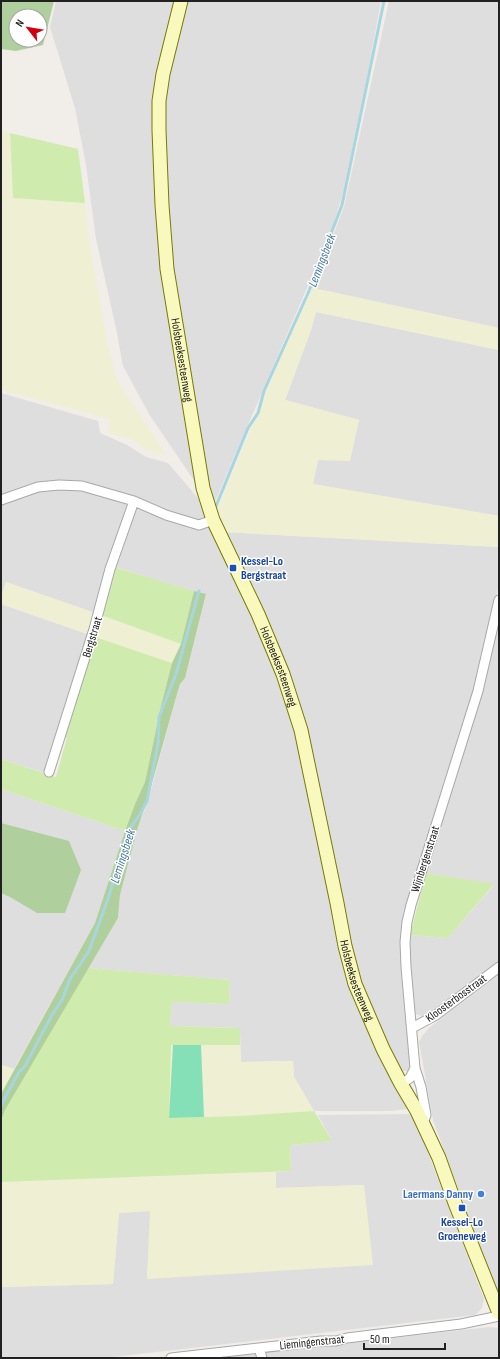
<svg xmlns="http://www.w3.org/2000/svg" width="500" height="1359" font-family="'Sofia Sans Condensed',sans-serif">
  <rect width="100%" height="100%" fill="#f1ede8"/>
  <path fill="#dfdede" d="M56 1H381L368 71 343 193 331 232 214 504 193 479 149 414 123 366 116 328 96 239 86 165 75 108 50 27Z
    M389 1H499V328L313 288 344 207Z
    M316 312 499 350V516L313 484 318 460 354 440 359 420 285 400 311 330Z
    M1 393 98 421 100 433 127 445 146 457 168 463 198 498 223 532 499 547V584L475 688 402 931 411 1065 408 1071H387L408 1109 391 1111H314L294 1077 293 1061 241 1062 240 1028 170 1026 172 1002 229 1004 230 980 88 968 118 918 120 895 137 830 148 801 177 694 180 684 185 678 206 595 115 567 101 615 6 582 1 597Z
    M1 604 90 635 45 773 1 759Z
    M499 620V961L439 1007 422 1016 416 1014 412 1008 409 952 410 935 448 938 494 885 426 873 485 681Z
    M1 789 125 831 95 923 14 1069 1 1065Z
    M499 974V1300L433 1120 419 1042 423 1035 429 1028Z
    M411 1114 423 1140 484 1299 482 1308 475 1315 105 1358H1V1287L113 1284 119 1213 151 1210 147 1279 364 1185 276 1188V1172L291 1171 290 1145 332 1141 318 1115Z
    M489 1327 499 1328V1358H218Z"/>
  <path fill="#eff0d3" d="M1 131 10 133 13 198 85 203 88 234 106 338 116 378 166 455 146 450 132 439 108 433 110 419 1 390Z
    M313 288 499 328V350L316 312 311 330 285 400 359 420 350 461 318 460 313 484 499 516V547L223 532 217 510 286 346Z
    M6 582 95 613 90 635 1 604V597Z
    M101 615 181 644 172 663 95 637Z
    M171 1044 240 1045 241 1062 293 1061 294 1077 314 1111 241 1116 169 1118Z
    M1 1065 14 1069 1 1094Z
    M276 1172V1188L364 1185 373 1265 147 1279 150 1211 119 1213 113 1284 1 1287V1182Z"/>
  <path fill="#d0ebae" d="M10 133 78 149 85 203 13 198Z
    M114 567 194 591 181 644 101 615Z
    M95 637 172 663 161 706 145 782 135 804 125 831 1 789V759L56 777 67 738 63 736Z
    M426 873 494 884 448 938 410 935Z
    M88 968 230 980 229 1004 172 1002 170 1026 240 1028V1045H171L169 1118 241 1116 314 1111 332 1141 290 1145 291 1171 1 1182V1121L5 1110Z"/>
  <path fill="#afd09c" fill-rule="evenodd" d="M1 1H54L43 45 16 51 1 49ZM16 16H40V40H16Z
    M194 591 206 594 185 678 180 684 177 694 147 801 137 830 120 895 118 918 5 1110 1 1121V1094L95 923 125 831 135 804 145 782 161 706 172 663 181 644Z
    M1 823 69 841 81 870 65 913H37L10 897 1 893Z"/>
  <path fill="#86e0b7" d="M173 1045H201L204 1117 169 1118Z"/>
  <g fill="none" stroke-linecap="round" stroke-linejoin="round">
    <path stroke="#a8d6df" stroke-width="3" d="M216 506 248 428 258 413 264 391 309 291 342 205 384 1
      M1 1105 19 1072 25 1066 52 1015 62 1000 70 979 89 951 108 899 128 831 139 816 147 801 158 744 159 717 176 674 199 591"/>
    <g stroke="#a8a8a8" stroke-width="11">
      <path id="street" d="M1 500 38 487 59 485 82 486 134 501 166 515 199 525 213 520
        M49 772 94 629 110 569 134 501
        M412 1028 436 1015 499 967
        M401 1084 410 1078 415 1068
        M423 1123 426 1115 421 1087 415 1068 406 967 405 942 407 922 411 905 478 691 499 600
        M259 1348 262 1358
        M171 1358 321 1341H336L347 1338 461 1324 499 1316"/>
    </g>
    <g stroke="#777b04" stroke-width="15">
      <g id="secondary">
        <path id="s1" d="M181 1 163 74 159 101V130L162 205 167 269 203 488 213 520 258 614 283 674 301 730 337 903 345 946 355 984 383 1049 401 1084 417 1111 439 1158 455 1203 499 1313"/>
      </g>
    </g>
    <use href="#street" stroke="#fff" stroke-width="9"/>
    <use href="#secondary" stroke="#faf9bd" stroke-width="13"/>
  </g>
  <g fill="#1a4fb4" stroke="#fff" stroke-width="1.5">
    <rect x="229" y="564" width="8" height="8" rx="2"/>
    <rect x="458" y="1204" width="8" height="8" rx="2"/>
  </g>
  <circle fill="#3f7fe0" stroke="#fff" stroke-width="1.5" cx="481" cy="1194" r="4"/>
  <g text-anchor="middle" stroke-width="3" stroke-linejoin="round" paint-order="stroke">
    <g font-size="12" fill="#212121" stroke="#fff">
      <text dy="4" stroke="none"><textPath href="#s1" startOffset="363">Holsbeeksesteenweg</textPath></text>
      <text transform="translate(92 637) rotate(-73)" y="4">Bergstraat</text>
      <text dy="4" stroke="none"><textPath href="#s1" startOffset="687">Holsbeeksesteenweg</textPath></text>
      <text transform="translate(425 859) rotate(-72)" y="4">Wijnbergenstraat</text>
      <text dy="4" stroke="none"><textPath href="#s1" startOffset="1011">Holsbeeksesteenweg</textPath></text>
      <text transform="translate(456 998) rotate(-36)" y="4">Kloosterbosstraat</text>
      <text transform="translate(312 1342) rotate(-6)" y="4">Liemingenstraat</text>
    </g>
    <g font-size="12" font-weight="bold" fill="#164399" stroke="#fff" text-anchor="start">
      <text x="241" y="565">Kessel-Lo<tspan x="241" dy="14">Bergstraat</tspan></text>
      <text x="462" y="1226" text-anchor="middle">Kessel-Lo<tspan x="462" dy="14">Groeneweg</tspan></text>
    </g>
    <g font-size="12" font-weight="bold" fill="#366cbe" stroke="#fff" text-anchor="end">
      <text x="473" y="1198">Laermans Danny</text>
    </g>
    <g font-size="13" font-style="italic" fill="#457aa2" stroke="#fff">
      <text transform="translate(321 260) rotate(-69)" y="5">Lemingsbeek</text>
      <text transform="translate(122 856) rotate(-72)" y="5">Lemingsbeek</text>
    </g>
  </g>
  <rect width="500" height="1359" fill="none" stroke="#212121" stroke-width="4"/>
  <g transform="translate(28 28) rotate(301)"><circle r="19" fill="#ffffff" stroke="#a6a6a6"/>
  <path d="M0-3L7 15L0 10L-7 15Z" fill="#d2000f"/>
  <text y="-6" font-size="11" font-weight="bold" text-anchor="middle" fill="#212121">N</text>
  </g>
  <path d="M364 1343v6h81v-6" fill="none" stroke="#212121" stroke-width="2"/>
  <text x="370" y="1343" font-size="12" fill="#212121" stroke="#ffffff" stroke-width="3" paint-order="stroke">50 m</text>
</svg>
